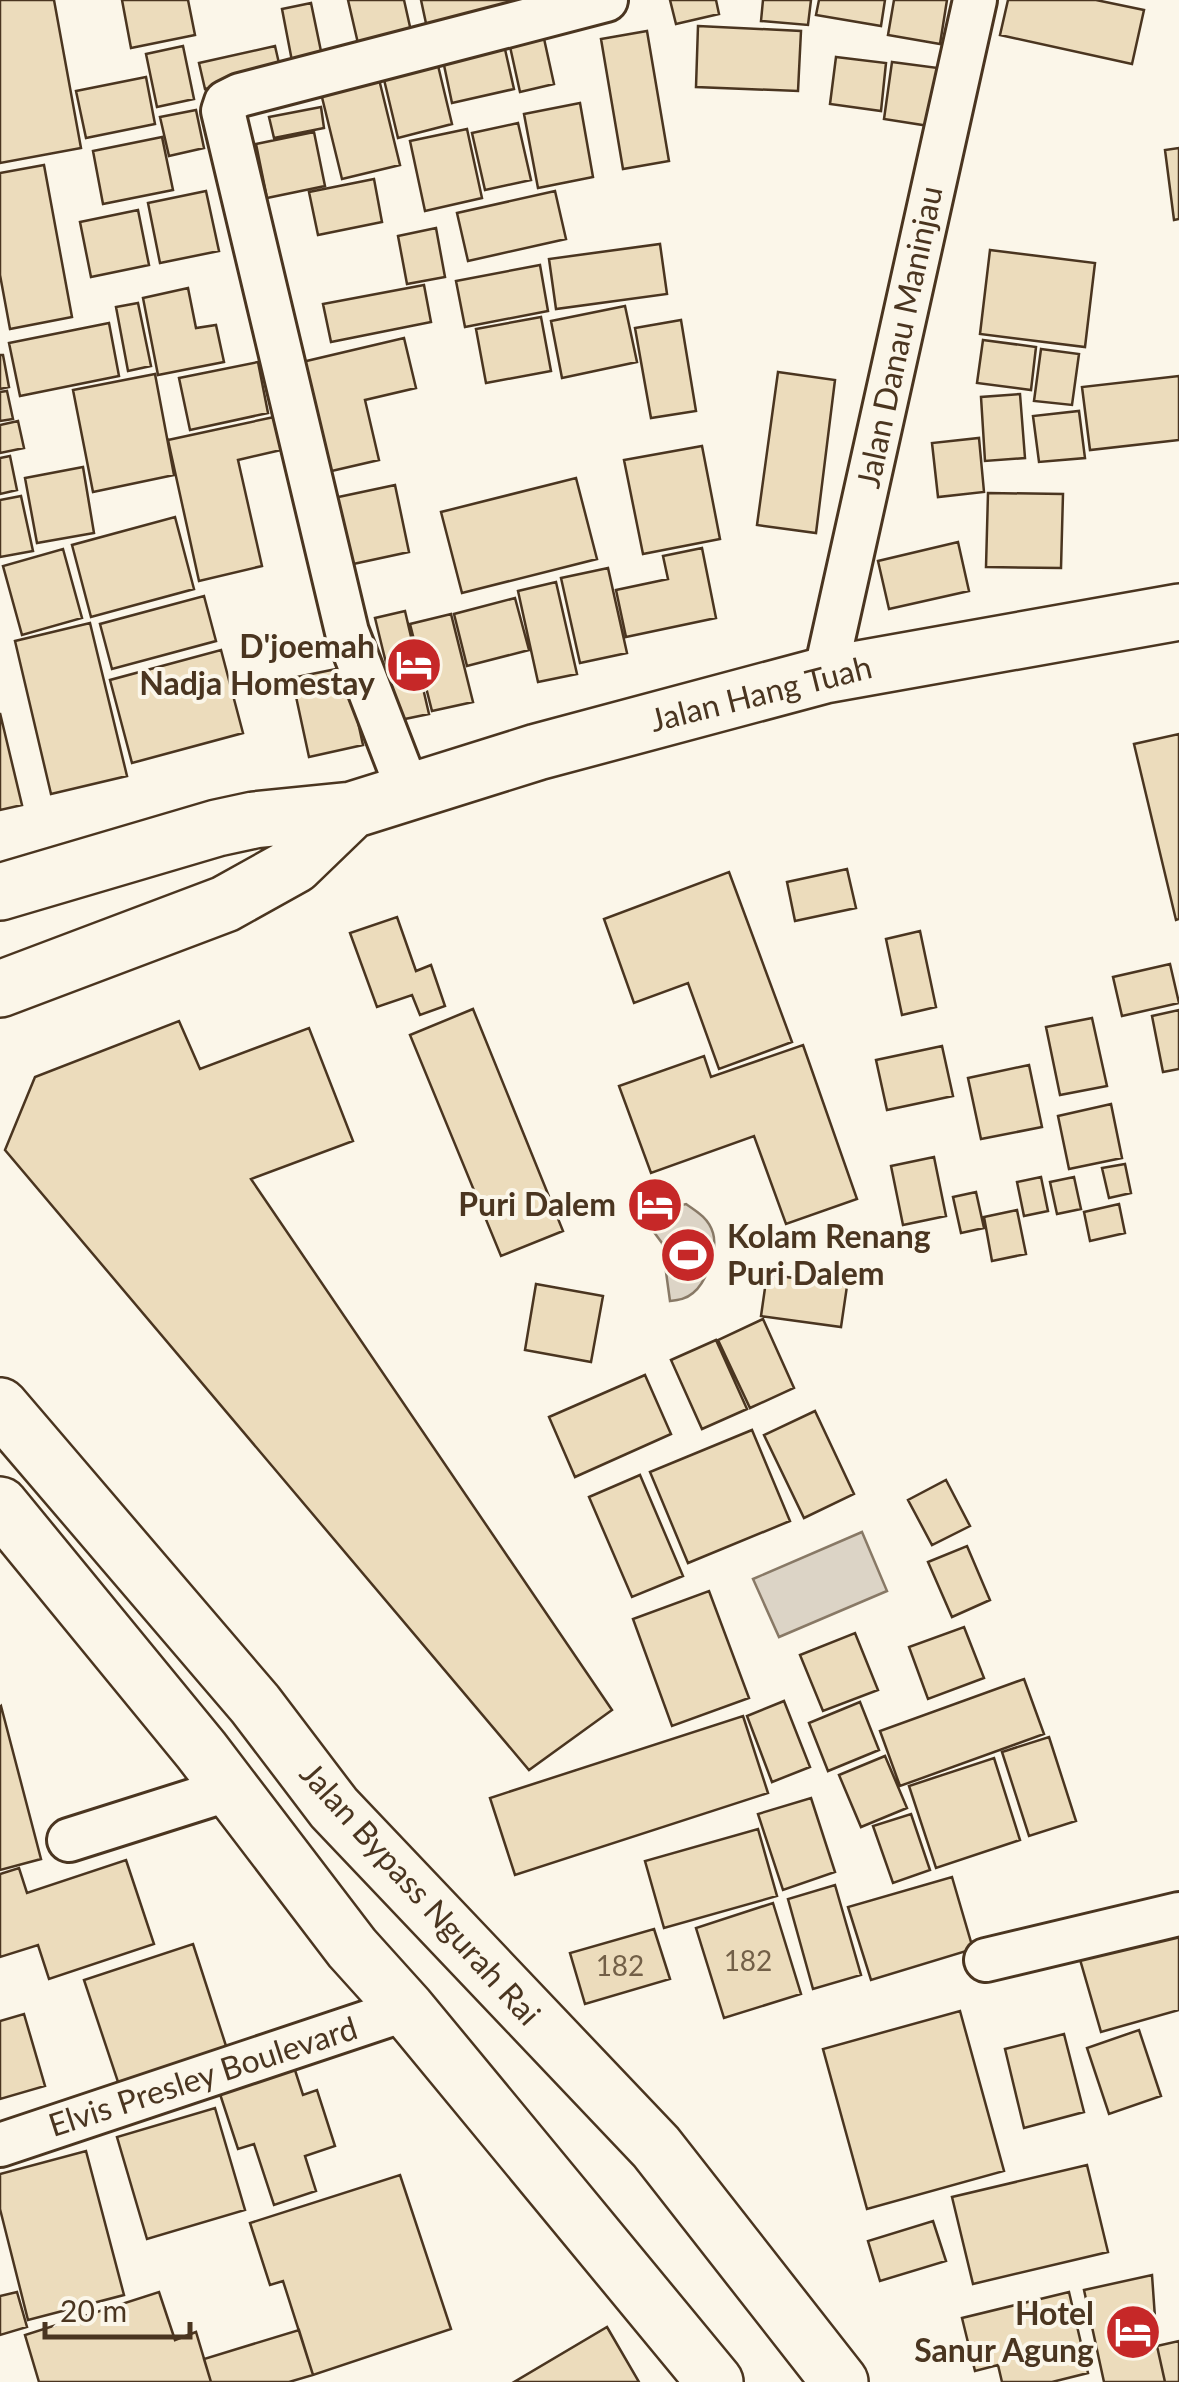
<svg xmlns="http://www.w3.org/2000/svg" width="1179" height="2382" font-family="Lato,sans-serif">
  <rect width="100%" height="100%" fill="#fbf6e9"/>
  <path fill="#dcd4c6" stroke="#887966" stroke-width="2.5" d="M686 1204C698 1212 709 1219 713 1233 718 1250 706 1283 693 1293 686 1299 679 1300 670 1301L662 1243 648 1224 654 1212Z
    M862 1532 887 1591 779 1637 753 1579Z"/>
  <path fill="#ecdcbc" stroke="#4a3520" stroke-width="2.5" d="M0 0H54L81 148 0 163Z
    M122 0H188L195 35 131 48Z
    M348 0H404L413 40 360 52Z
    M421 0H542L427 28Z
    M670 0H716L719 14 676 24Z
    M763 0H811L808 25 761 21Z
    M819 0H885L881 26 816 15Z
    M894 0H947L940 44 888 35Z
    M1008 0H1096L1144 10 1132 64 1000 35Z
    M311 3 322 56 292 61 282 9Z
    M541 25 554 84 520 92 507 33Z
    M698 26 801 31 798 91 696 87Z
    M647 31 669 161 623 169 601 39Z
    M502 36 514 89 452 103 441 51Z
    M183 46 194 99 157 107 146 54Z
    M275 46 281 72 205 89 199 63Z
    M435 53 452 124 398 138 381 67Z
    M836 57 886 63 881 111 830 104Z
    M892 62 938 68 929 126 884 119Z
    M377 71 400 165 342 179 319 85Z
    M146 77 155 124 86 138 76 91Z
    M580 103 593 177 538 188 524 114Z
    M321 107 324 128 274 138 269 117Z
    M196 110 204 148 169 156 160 117Z
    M518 123 531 180 485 190 472 133Z
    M467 129 482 198 425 211 410 141Z
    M314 132 325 186 267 198 256 144Z
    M162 137 173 190 103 204 93 151Z
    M1179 148V219L1174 220 1165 150Z
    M44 165 72 317 10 329 0 275V173Z
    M374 179 382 222 318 235 309 192Z
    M206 191 219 251 160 263 148 203Z
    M555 191 566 239 468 261 457 213Z
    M138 210 149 265 91 277 80 222Z
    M436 228 445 277 407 284 398 236Z
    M660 244 667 294 556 309 549 259Z
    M990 250 1095 263 1085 347 980 334Z
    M540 265 548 311 465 327 456 281Z
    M424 285 431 322 331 342 323 304Z
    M188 288 196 328 216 325 224 362 158 375 143 298Z
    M138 303 151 366 128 371 116 307Z
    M625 306 637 362 562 378 551 321Z
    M541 317 551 371 486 383 476 329Z
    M681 320 696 411 651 418 635 328Z
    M109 323 119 376 20 396 9 343Z
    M404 338 416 388 365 400 379 460 323 473 298 363Z
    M983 340 1036 347 1031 390 977 383Z
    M1041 349 1079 354 1072 405 1034 401Z
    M0 355H3L9 387 0 389Z
    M258 362 268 413 190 430 179 378Z
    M778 372 835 380 816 533 757 525Z
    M155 374 174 475 93 492 73 390Z
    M1179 376V440L1090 450 1082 387Z
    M7 391 13 419 0 421V392Z
    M1020 394 1025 458 985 461 981 397Z
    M1079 411 1085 458 1039 462 1033 416Z
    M274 417 281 450 238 460 262 566 199 581 168 440Z
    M18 421 24 448 0 453V425Z
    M979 438 984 492 938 497 932 443Z
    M702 446 720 539 643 554 624 460Z
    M10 456 17 490 0 494V458Z
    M83 467 94 533 37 543 25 478Z
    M576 478 597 559 462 593 441 512Z
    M395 485 409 552 344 566 329 499Z
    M988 493 1063 494 1061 568 986 567Z
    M21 496 33 551 0 557V500Z
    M175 517 194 589 91 617 72 545Z
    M958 542 969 591 889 609 878 561Z
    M702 548 716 618 626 637 616 590 668 579 663 556Z
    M63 549 82 618 22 635 3 566Z
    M608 568 627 653 580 663 561 578Z
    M556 582 577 674 538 682 518 591Z
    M204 596 216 641 112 669 100 624Z
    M515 598 529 650 467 666 454 614Z
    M405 611 429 714 400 720 375 618Z
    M451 614 473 702 432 711 410 624Z
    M90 623 127 776 51 794 15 641Z
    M221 650 243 733 132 763 110 680Z
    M346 667 363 745 309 757 292 678Z
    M0 713 22 805 0 810Z
    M1179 734V919L1176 920 1134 744Z
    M847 869 856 908 795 921 787 882Z
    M729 872 792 1042 719 1069 688 983 634 1003 604 919Z
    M397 917 416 971 431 965 445 1006 420 1015 412 995 377 1007 350 933Z
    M920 931 936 1007 902 1015 886 939Z
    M1170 964 1179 1003 1122 1016 1113 977Z
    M473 1009 563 1231 501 1256 410 1035Z
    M1179 1010V1069L1163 1072 1152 1016Z
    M1092 1018 1107 1086 1060 1095 1046 1027Z
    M179 1021 200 1069 309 1028 353 1141 251 1179 612 1710 529 1770 5 1150 35 1077Z
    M803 1045 857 1199 786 1224 754 1136 651 1173 619 1086 704 1056 711 1077Z
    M942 1046 953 1096 887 1110 876 1060Z
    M1029 1065 1042 1127 981 1139 968 1078Z
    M1111 1104 1122 1158 1069 1169 1058 1116Z
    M934 1157 946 1216 903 1225 891 1166Z
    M1125 1164 1131 1193 1109 1198 1102 1168Z
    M1041 1177 1048 1211 1024 1216 1017 1182Z
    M1074 1177 1081 1209 1057 1214 1050 1182Z
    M976 1192 984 1228 961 1233 953 1197Z
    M1119 1204 1125 1233 1090 1241 1084 1212Z
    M1017 1210 1026 1254 992 1261 984 1217Z
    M767 1274 847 1286 841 1327 761 1316Z
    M536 1284 603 1296 591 1362 525 1350Z
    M763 1319 794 1388 750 1408 718 1340Z
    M716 1340 747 1409 702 1429 671 1360Z
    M645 1375 671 1434 575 1477 549 1417Z
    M815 1411 854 1494 804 1518 764 1435Z
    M752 1430 790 1521 688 1563 650 1472Z
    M640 1475 683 1576 632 1597 589 1497Z
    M946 1480 970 1526 932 1545 908 1500Z
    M967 1546 990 1600 952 1617 928 1562Z
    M709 1591 749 1698 672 1726 633 1619Z
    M964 1627 984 1678 928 1699 909 1647Z
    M855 1633 878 1690 823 1711 800 1655Z
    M1024 1679 1044 1734 900 1786 880 1731Z
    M784 1701 810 1767 772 1782 747 1716Z
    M860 1702 879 1750 828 1771 809 1723Z
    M1 1706 41 1859 0 1870V1707Z
    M743 1716 768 1793 515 1875 490 1798Z
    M1049 1737 1076 1821 1029 1836 1002 1752Z
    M885 1756 907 1808 861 1827 839 1775Z
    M994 1758 1020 1840 936 1868 909 1786Z
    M811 1798 835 1872 783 1890 758 1814Z
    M911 1814 930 1870 893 1883 873 1826Z
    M758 1829 777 1896 664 1928 645 1861Z
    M126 1860 154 1944 49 1979 38 1945 0 1957V1874L19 1868 27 1893Z
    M952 1877 973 1949 871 1980 848 1907Z
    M835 1885 861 1975 813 1989 788 1899Z
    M773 1903 801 1994 724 2018 696 1928Z
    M1179 1927V2010L1101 2032 1079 1956Z
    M654 1929 670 1979 585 2004 570 1953Z
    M193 1944 227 2049 119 2085 84 1980Z
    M960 2011 1004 2171 867 2209 823 2049Z
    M24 2014 45 2086 0 2099V2021Z
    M1139 2030 1161 2096 1109 2114 1087 2048Z
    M1064 2034 1084 2112 1024 2128 1005 2049Z
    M293 2064 303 2095 317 2090 335 2146 305 2156 316 2191 274 2205 254 2144 238 2149 218 2088Z
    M215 2108 245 2210 147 2239 117 2137Z
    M86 2151 124 2295 28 2320 0 2209V2174Z
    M1087 2165 1108 2252 973 2284 952 2197Z
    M400 2175 451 2329 313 2375 283 2281 270 2285 250 2223Z
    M933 2221 946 2261 880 2281 868 2241Z
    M1152 2275 1157 2346 1165 2382H1104L1084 2290Z
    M17 2292 27 2327 0 2335V2296Z
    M159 2292 175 2340 196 2332 211 2382H39L25 2335Z
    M1069 2292 1088 2373 1052 2382H1002L998 2365 975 2371 962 2318Z
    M607 2327 639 2382H514Z
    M299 2330 313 2375 289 2382H211L204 2359Z
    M1179 2341V2382H1165L1157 2346Z"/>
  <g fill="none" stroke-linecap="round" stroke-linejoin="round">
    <g stroke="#4a3520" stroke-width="48">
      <path id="minor" d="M825 675 975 0
        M408 790 347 632 223 111 226 102 240 95 606 0
        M69 1840 230 1789
        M986 1960 1179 1914
        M0 2145 407 2009"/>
    </g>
    <g stroke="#4a3520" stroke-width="60">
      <path id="secondary" d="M0 892 217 828 254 820 352 810 537 752 825 675 1179 612
        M0 989 225 904 295 865 352 810"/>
    </g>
    <g stroke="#4a3520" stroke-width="60">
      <path id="trunk" d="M0 1406 255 1704 334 1808 656 2147 840 2382
        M0 1505 201 1750 352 1948 407 2009 715 2382"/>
    </g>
    <use href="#minor" stroke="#fbf6e9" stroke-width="42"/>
    <use href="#secondary" stroke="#fbf6e9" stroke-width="55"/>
    <use href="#trunk" stroke="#fbf6e9" stroke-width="55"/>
  </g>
  <defs>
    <g id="hotel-disc" transform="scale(2.875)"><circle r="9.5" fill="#c62828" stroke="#fbf6e9"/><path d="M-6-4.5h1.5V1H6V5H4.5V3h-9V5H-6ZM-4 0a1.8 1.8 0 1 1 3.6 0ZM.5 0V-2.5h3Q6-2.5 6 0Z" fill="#fff"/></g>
    <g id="stadium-disc" transform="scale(2.875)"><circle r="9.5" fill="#c62828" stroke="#fbf6e9"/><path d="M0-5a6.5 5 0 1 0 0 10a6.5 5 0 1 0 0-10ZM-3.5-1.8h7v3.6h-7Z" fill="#fff"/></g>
  </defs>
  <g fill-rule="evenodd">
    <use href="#hotel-disc" x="414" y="665"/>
    <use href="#hotel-disc" x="655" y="1205"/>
    <use href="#stadium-disc" x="688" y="1255"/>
    <use href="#hotel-disc" x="1133" y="2332"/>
  </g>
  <g text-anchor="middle" stroke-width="8" stroke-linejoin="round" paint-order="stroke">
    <g font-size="28" fill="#725f47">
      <text x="748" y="1971">182</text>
      <text x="620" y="1976">182</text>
    </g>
    <g font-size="32" fill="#4a3520" stroke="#fbf6e9">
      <text transform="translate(900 337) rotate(-78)" y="11">Jalan Danau Maninjau</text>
      <text transform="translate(761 694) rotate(-14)" y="11">Jalan Hang Tuah</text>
      <text transform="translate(420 1894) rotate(48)" y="11">Jalan Bypass Ngurah Rai</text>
      <text transform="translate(203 2077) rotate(-18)" y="11">Elvis Presley Boulevard</text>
    </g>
    <g font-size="32" font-weight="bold" fill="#4a3520" stroke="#fbf6e9" text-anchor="end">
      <text x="375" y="658">D'joemah<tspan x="375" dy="37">Nadja Homestay</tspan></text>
      <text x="616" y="1216">Puri Dalem</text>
      <text x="727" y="1248" text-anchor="start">Kolam Renang<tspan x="727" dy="37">Puri Dalem</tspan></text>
      <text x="1094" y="2325">Hotel<tspan x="1094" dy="37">Sanur Agung</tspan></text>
    </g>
  </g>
  <path d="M45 2322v15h145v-15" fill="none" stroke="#4a3520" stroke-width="5"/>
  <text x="60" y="2322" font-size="30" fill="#4a3520" stroke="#fbf6e9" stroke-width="8" paint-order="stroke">20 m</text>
</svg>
